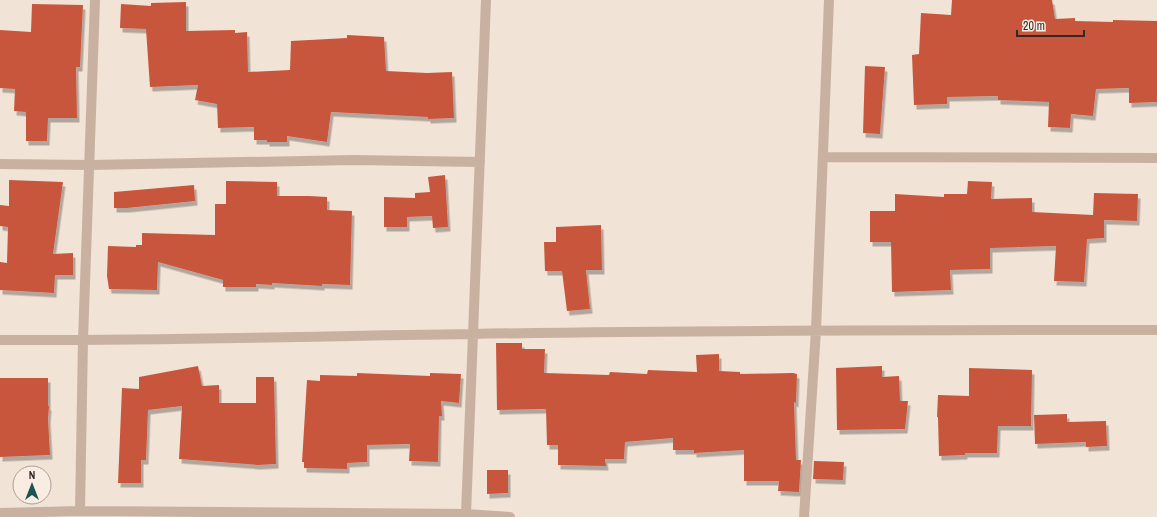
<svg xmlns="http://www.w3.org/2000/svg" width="1157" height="517" font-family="'Archivo Narrow',sans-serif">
  <defs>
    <filter id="shadow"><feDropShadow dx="2.5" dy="4.5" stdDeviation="0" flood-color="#0004"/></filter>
  </defs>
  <rect width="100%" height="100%" fill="#f1e3d6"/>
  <path fill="#c8573d" filter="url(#shadow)" d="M952 0H1052L1055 19 1075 18V21L1113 22V20L1157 21V102L1129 103V88L1096 89 1093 116 1071 114 1070 128 1048 127 1049 102 998 100V96L947 97V104L914 105 912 55 919 54 921 13 951 15Z
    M186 2V31L235 30V33L247 32 248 72 290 70 291 41 347 38V35L384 37 386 71 427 73 452 72 454 118 428 119V117L331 112 327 142 287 136V142H267V140H254V127L218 128 217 104 195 100 198 85 150 87 146 29 120 28 121 4 151 6V3Z
    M32 4 83 5 80 67H76L77 118H48L47 141H26V112L14 111 15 89 0 88V30L31 32Z
    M865 66 885 67 880 134 863 133Z
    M445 175 448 227 433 228 432 216 407 217V227H384V197L415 198V193L430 192 428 177Z
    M9 180 63 182 53 254 73 253V275H55L54 293 0 290V262L7 263 8 227 0 226V205L9 206Z
    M226 181 277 182V196H309L327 197V210L352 211 350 285 322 284V286L272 283V285L256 284V287H223V280L158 262 157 290 109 289 107 276 108 246 136 247V245H142V233L215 235V204H226Z
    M968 181 992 182 991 199 1032 198V212L1093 215 1094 193 1138 194 1137 221 1104 220V238L1087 239 1084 282 1054 281 1056 246 990 248V269L950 270 951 290 892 292 891 242H870V211H895V194L944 197V194H967Z
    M194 185 195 201 127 208H114V192Z
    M601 225 602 270H586L590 309 567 311 562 271H545L544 242H556V227Z
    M496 343H522V349H545L544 373 609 375 610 372 647 374 648 370 697 372 696 355 719 354V371L740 372V374L793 373 797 374 796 403 794 402 796 460H801L799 492 778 491 779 481H744V450L694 453V450H673V438L625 442 624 459H605L606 466 558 465V445H547L546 409 497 410Z
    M198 366 202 386 219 385V403H256V377H274L276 464 258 465 179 459 182 406 148 410 146 460H141V483H118L122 388 139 389V377Z
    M882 366V377L899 376 900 401H908L905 429 837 430 836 368Z
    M969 368 1032 370 1031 426H998L997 453H965V455L939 456 938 417H937L938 395 969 396Z
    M357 373 430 376V373L461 374 459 403 441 401 442 416H439L438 462 409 461 410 444 367 445V462L347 463V469L304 468V462H302L307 380 320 381V375L357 376Z
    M0 378H48V406H49L48 419 50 455 0 457Z
    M1067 414V422L1106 421 1107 446 1086 447V442L1035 444 1034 415Z
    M814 461 844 462 843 480 813 479Z
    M487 470H508V493L487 494Z"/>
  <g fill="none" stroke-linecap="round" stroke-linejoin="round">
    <path stroke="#c9b1a2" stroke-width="10" d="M823 157 1157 158
      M0 164 90 165 353 160 480 162
      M0 340C157 341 314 336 471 334 700 330 928 330 1157 330
      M80 511 83 340 95 0
      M0 513 80 511 466 514 510 517
      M466 514 486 0
      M804 517 816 330 829 0"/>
  </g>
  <g transform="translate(32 485)"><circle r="19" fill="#f9ede2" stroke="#aa9e96"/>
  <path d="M0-3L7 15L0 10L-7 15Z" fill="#1a5455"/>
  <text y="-6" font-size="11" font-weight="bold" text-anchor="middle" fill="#332825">N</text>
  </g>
  <path d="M1017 30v6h67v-6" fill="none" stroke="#332825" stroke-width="2"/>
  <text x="1023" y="30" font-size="12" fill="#332825" stroke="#f9ede2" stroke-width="3" paint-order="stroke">20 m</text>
</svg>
